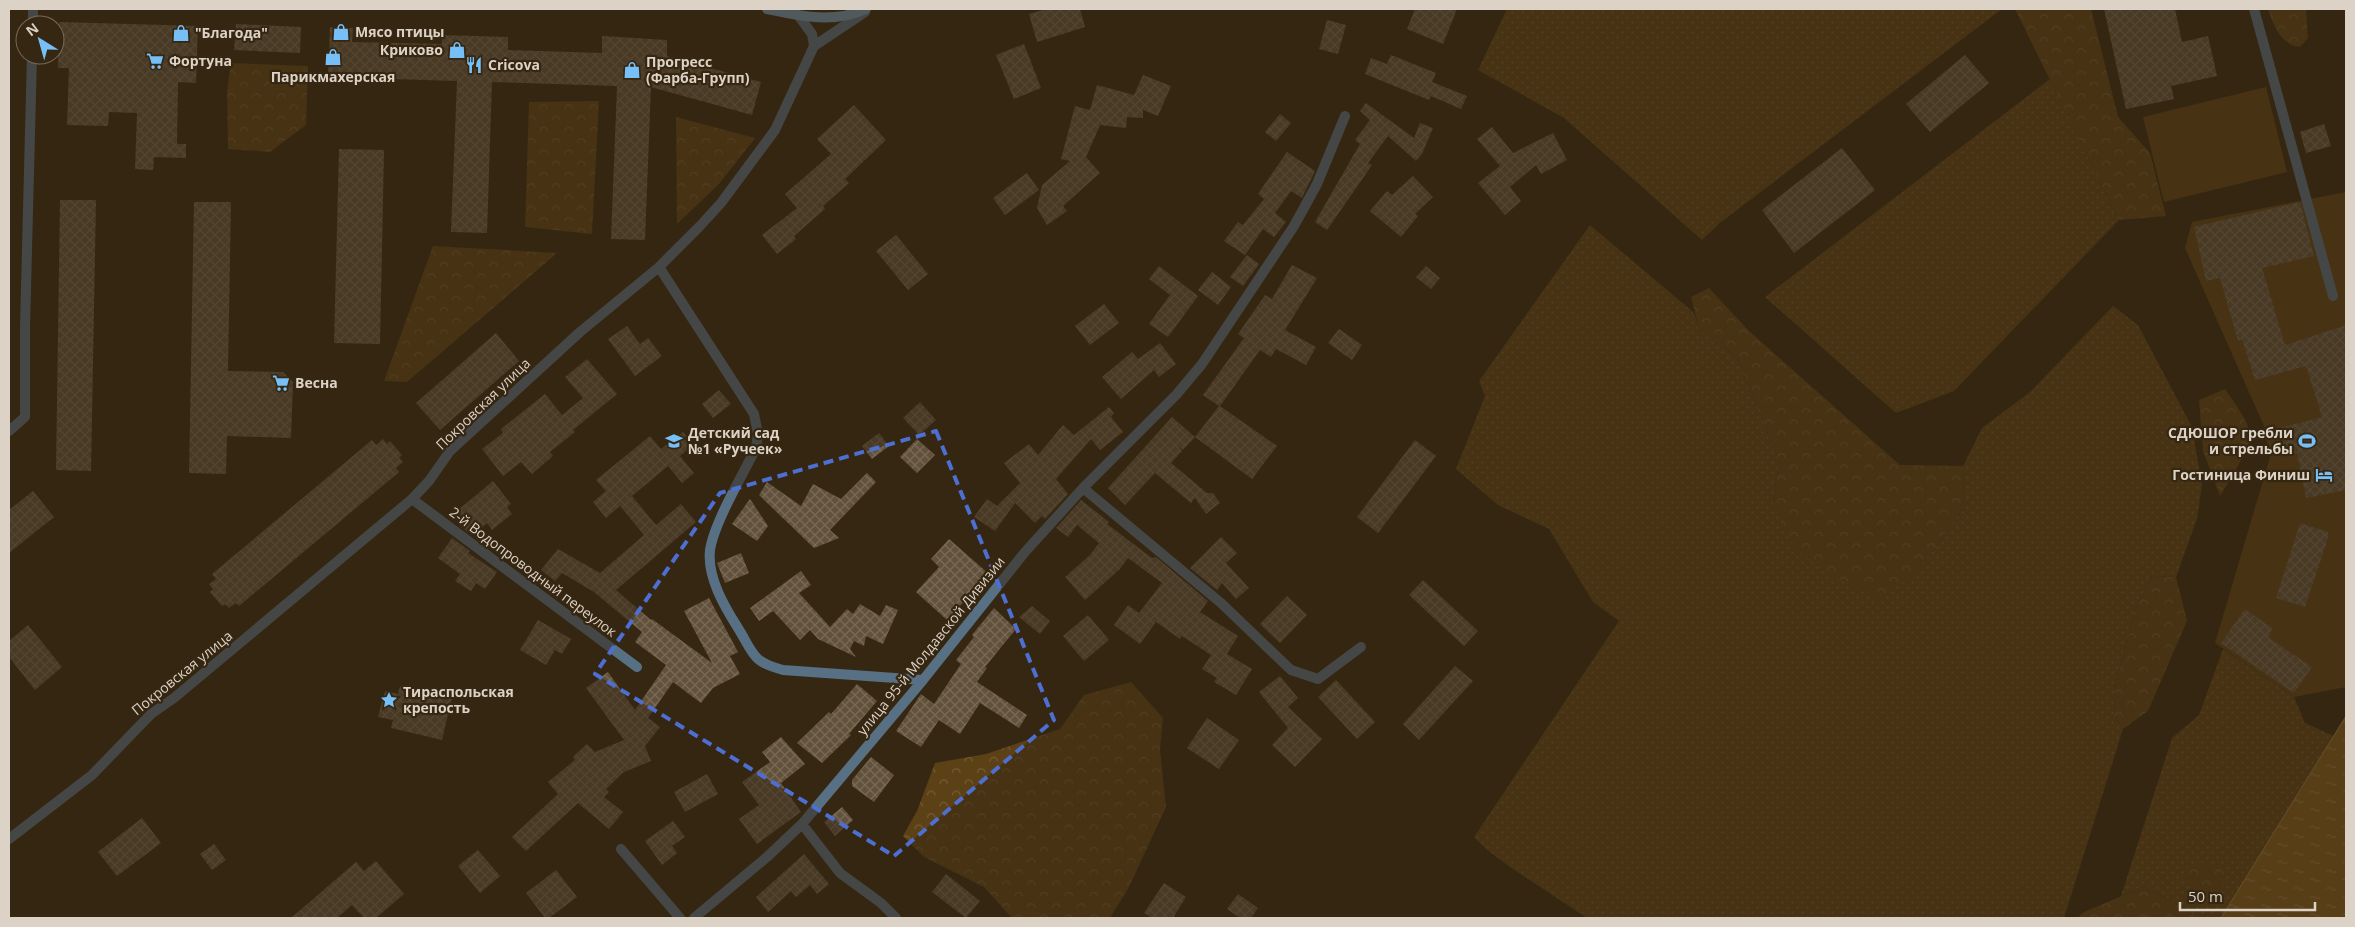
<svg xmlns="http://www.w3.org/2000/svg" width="2355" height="927" font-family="'Open Sans',sans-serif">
  <defs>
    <pattern id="grass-dots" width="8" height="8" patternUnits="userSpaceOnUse" patternTransform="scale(1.25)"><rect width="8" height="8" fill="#5d4116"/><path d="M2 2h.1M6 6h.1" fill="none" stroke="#745c36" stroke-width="1.8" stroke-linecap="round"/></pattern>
    <pattern id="forest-crowns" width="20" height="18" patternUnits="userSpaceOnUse" patternTransform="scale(1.25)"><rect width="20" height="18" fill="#5d4116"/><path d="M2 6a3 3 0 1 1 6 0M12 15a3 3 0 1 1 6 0" fill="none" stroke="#745c36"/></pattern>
    <pattern id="water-ripples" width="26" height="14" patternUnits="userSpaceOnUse" patternTransform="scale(1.25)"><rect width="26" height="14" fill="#845c1e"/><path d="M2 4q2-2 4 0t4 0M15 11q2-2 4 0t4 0" fill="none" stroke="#9a7a48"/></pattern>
    <pattern id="building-cross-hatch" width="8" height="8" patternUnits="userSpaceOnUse" patternTransform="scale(1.25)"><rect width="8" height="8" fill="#62523c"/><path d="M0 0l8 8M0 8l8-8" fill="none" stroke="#786a57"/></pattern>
  </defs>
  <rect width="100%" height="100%" fill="#352712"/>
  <path fill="url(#grass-dots)" d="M1507 9H2002L1721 222 1702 240 1564 118 1478 70Z
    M2050 79 2119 220 1954 391 1896 413 1765 297Z
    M1590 225 1692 311 1695 315 1699 329 1738 359 1779 461 1773 504 1915 572 1936 547 1964 507 1963 466 1982 428 2030 392 2113 306 2138 325 2192 427 2202 485 2197 519 2176 577 2152 576 2135 609 2116 681 2114 715 2123 729 2064 918H1587L1510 867 1486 849 1474 837 1619 621 1593 602 1549 529 1498 505 1456 469 1485 396 1479 381Z
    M2223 649 2294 697 2305 723 2334 736 2221 918H2199L2145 886 2121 896 2172 738 2199 715Z"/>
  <path fill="url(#forest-crowns)" d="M2015 9H2091L2118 117 2150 153 2166 216 2119 220Z
    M2268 9H2306L2308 38 2300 47C2282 46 2273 25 2268 9Z
    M231 63 308 66 306 125 270 152 228 149 227 91Z
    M599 101 592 234 525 227 529 102Z
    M676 117 755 138 719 184 677 224Z
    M433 246 557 253 407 382 384 381Z
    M1709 288 1749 331 1900 465 1963 466 1964 507 1936 547 1915 572 1880 600 1823 571 1794 546 1773 504 1779 461 1738 359 1699 329 1691 297Z
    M2225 389C2233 401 2250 422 2250 437 2250 449 2227 484 2220 496L2203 451 2199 400Z
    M2152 576 2176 577 2187 621 2148 711 2123 729 2114 715 2116 681 2135 609Z
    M1131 682 1163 718 1160 750 1166 807 1129 887 1110 918H1012L984 887 924 857 903 836 917 811 935 763 986 754 1060 729 1084 695Z
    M2205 860 2222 869 2223 886 2211 903 2185 883V869Z
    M2145 886 2199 918H2078L2082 913Z"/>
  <path fill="#5d4116" d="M2266 87 2287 172 2164 202 2143 117Z
    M2346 192V687L2294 697 2215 643 2270 457 2264 426 2185 248 2192 222Z"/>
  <path fill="url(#water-ripples)" stroke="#9e7f50" d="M2346 716V918H2221Z"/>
  <path fill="url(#building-cross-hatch)" d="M1047 9H1080L1085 27 1037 42 1029 14Z
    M1415 9H1457L1443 44 1407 29Z
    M2104 9H2175L2182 42 2208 36 2217 76 2171 86 2174 99 2126 109Z
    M1327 20 1346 25 1338 54 1319 49Z
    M59 22 198 26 196 83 178 82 177 144H186V158L154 157 153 170 135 169 137 113 109 112 108 126 67 125 69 68H58Z
    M236 24 301 27 300 53 234 50Z
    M330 27 353 28 352 42 442 44V35L508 37V50L602 53V36L667 40V56L761 82 752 115 651 87 645 240 611 239 617 86 492 82 487 233 451 232 457 81 328 77Z
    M1024 44 1041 88 1014 99 996 55Z
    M1391 55 1436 73 1432 82 1467 96 1461 109 1431 96 1429 100 1365 74 1371 58 1387 64Z
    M1965 55 1989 83 1930 132 1906 104Z
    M1143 75 1171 86 1158 116 1143 110V118L1127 117 1126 128 1100 125 1086 157 1100 173 1063 206 1067 211 1047 225 1037 208 1042 185 1070 161 1061 159 1075 106 1090 110 1097 85 1134 95Z
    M1366 103 1414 138 1420 123 1433 128 1422 154 1416 161 1388 136 1368 163 1372 165 1327 230 1315 222 1360 144 1355 140 1370 120 1360 111Z
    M854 105 886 140 845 179 849 183 823 206 825 209 794 236 796 239 777 254 762 235 797 208 785 194 831 154 817 139Z
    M1280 114 1291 123 1276 141 1265 132Z
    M2324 124 2331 146 2306 153 2300 132Z
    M1492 127 1513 153 1553 133 1567 160 1541 174 1536 165 1510 187 1521 201 1505 215 1478 183 1500 166 1477 139Z
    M1842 148 1875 190 1794 253 1762 210Z
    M339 149 384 150 380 344 334 343Z
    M1287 152 1315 171 1302 198 1291 191 1275 213 1286 222 1274 237 1263 229 1245 255 1224 241 1238 222 1243 225 1264 199 1258 194Z
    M1027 173 1039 190 1005 215 993 198Z
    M1413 176 1433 197 1415 214 1418 216 1401 237 1370 211 1387 191 1392 195Z
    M60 200H96L91 471 56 470Z
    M194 202H231L228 371 283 372 293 382 291 438 227 436 226 474 189 473Z
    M2300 202 2314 256 2262 268 2285 345 2346 325V490L2306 498 2297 453 2286 456 2280 428 2322 417 2306 366 2255 380 2242 339 2238 341 2220 278 2206 281 2194 227Z
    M896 235 928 274 908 290 876 251Z
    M1247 255 1259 264 1243 286 1230 277Z
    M1292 265 1317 278 1285 330 1316 347 1306 365 1276 349 1271 357 1260 350 1220 406 1277 446 1252 479 1195 437 1219 406 1203 395 1244 338 1238 334 1265 295 1272 299Z
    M1159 266 1198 296 1168 337 1149 324 1170 295 1149 279Z
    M1426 266 1440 278 1431 289 1416 277Z
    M1212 272 1231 287 1218 305 1198 290Z
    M1104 304 1119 323 1090 345 1075 326Z
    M627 326 640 344 648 338 662 356 635 376 608 339Z
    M1339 329 1362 345 1352 360 1328 343Z
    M496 333 519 361 440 430 416 403Z
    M1160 343 1176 364 1159 377 1154 370 1121 399 1102 377 1132 352 1138 359Z
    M587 359 617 394 573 430 575 432 550 452 553 456 532 474 521 462 503 476 482 449 503 433 501 429 545 394 562 415 583 398 565 377Z
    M719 390 731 404 713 418 702 404Z
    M920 402 936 420 919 435 903 418Z
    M1109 407 1114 413 1111 417 1123 432 1100 450 1091 439 1056 479 1068 494 1045 519 1042 516 1035 523 1015 503 995 531 974 517 987 499 997 506 1020 483 1004 463 1029 444 1038 455 1063 425 1074 435Z
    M1172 417 1195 437 1183 450 1178 446 1182 451 1171 463 1207 493H1213L1220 503 1206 514 1195 498 1191 503 1155 473 1125 505 1108 488Z
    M683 432 693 445 680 456 694 473 682 483 668 466 632 496 656 525 681 504 696 522 616 590 651 620 652 619 712 663 684 611 709 598 738 652 730 656 740 674 713 688 701 703 673 682 648 718 660 727 645 746 651 761 624 772 606 789 609 792 604 797 623 812 609 829 578 803 526 851 512 837 558 794 548 782 575 760 573 757 587 744 595 752 624 740 586 688 608 672 635 710 666 665 635 642 642 632 594 592 562 573 555 581 541 570 558 549 600 573 644 535 620 506 606 518 593 502 606 491 596 480 650 436 661 449Z
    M879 433 889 446 872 459 862 446Z
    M383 439 387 444 390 441 402 455 399 458 403 462 396 468 399 472 239 606 236 603 229 608 225 604 222 606 210 592 213 589 209 584 216 579 212 574 372 440 376 445Z
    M917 439 935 455 917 473 900 457Z
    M1415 440 1436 456 1378 533 1357 517Z
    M867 473 876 482 830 530 839 538 814 548 759 495 767 482 801 506 813 484 841 499Z
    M493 481 511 504 507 507 512 514 492 530 487 523 472 535 460 526 465 520 457 511Z
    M33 491 54 517 9 553V510Z
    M750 499 768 526 757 541 732 524Z
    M1081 500 1109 522 1107 524 1152 558 1156 557 1208 601 1200 612 1238 636 1227 654 1252 669 1236 695 1214 682 1217 678 1202 669 1211 655 1182 636 1180 639 1156 622 1140 644 1114 625 1128 605 1139 613 1162 583 1128 558 1120 569 1085 600 1065 577 1090 555 1099 543 1077 525 1068 537 1056 528Z
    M2300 523 2328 532V538L2305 607 2276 598Z
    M1221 537 1237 553 1226 563 1249 588 1236 599 1222 583 1217 590 1190 568Z
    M452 538 470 551 468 553 497 572 485 589 476 583 471 591 455 581 460 574 438 558Z
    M949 539 989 574 947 620 916 592 939 567 931 559Z
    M741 553 749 573 725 583 717 563Z
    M801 571 811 585 799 593 830 627 847 609 853 614 860 604 880 616 886 605 898 610 883 644 866 636 864 646 854 641 850 649 856 657 818 639 810 630 800 640 773 611 759 621 750 608Z
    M1423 580 1478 631 1464 646 1409 595Z
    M1287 596 1307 615 1280 643 1260 624Z
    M1032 606 1050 621 1040 634 1019 617Z
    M994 608 1016 629 985 667 987 668 977 682 1027 715 1019 728 980 703 960 734 939 720 921 747 896 731 921 694 934 704 961 664 956 660 974 637 972 635Z
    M2245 609 2272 628 2269 638 2312 667 2294 693 2221 643Z
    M1088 615 1109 640 1084 661 1063 636Z
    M538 620 571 639 562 654 555 650 546 665 520 650Z
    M28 625 62 667 35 690 9 657V641Z
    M1455 666 1473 681 1419 740 1403 724Z
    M1280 676 1298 698 1288 707 1322 739 1295 767 1272 745 1288 728 1259 692Z
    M1336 680 1375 722 1357 739 1318 697Z
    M857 684 877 701 849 734 851 735 822 763 797 743 829 712 831 714Z
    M400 686 452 697 442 740 391 728 393 720 378 717 385 691 398 694Z
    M1207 718 1239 740 1219 769 1187 748Z
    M781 737 805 764 781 783 801 812 757 844 739 819 759 805 742 782 770 762 762 752Z
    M871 757 894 775 874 802 852 786V780Z
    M707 774 718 794 685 812 674 792Z
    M842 807 853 820 835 836 824 822Z
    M142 818 161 843 117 876 98 852Z
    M673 821 685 837 672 846 677 853 662 865 645 841Z
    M214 844 226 860 212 870 200 854Z
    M478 850 500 876 480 893 458 866Z
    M804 854 829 884 817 894 810 885 796 897 791 891 768 912 756 897Z
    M376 861 404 894 376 918H364L352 905 337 918H291L356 862 364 871Z
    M556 870 577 897 549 918H545L526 893Z
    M946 874 980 901 966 918 932 892Z
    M1164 883 1186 897 1173 918H1152L1144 913Z
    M1238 894 1258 908 1251 918H1240L1227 909Z"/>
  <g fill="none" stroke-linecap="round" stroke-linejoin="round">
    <path stroke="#587083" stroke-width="10" d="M2254 9 2333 296
      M798 15 812 34 814 46
      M33 25V9
      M659 267 754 414 758 434 756 448C743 474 714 523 710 550 707 577 724 606 738 628 754 654 752 662 783 670L923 680
      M9 431 25 417V327L32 55
      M1083 488 1221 603 1291 670 1318 679 1361 647
      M412 499 637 667
      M802 824 840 873 881 903 896 918
      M9 839 92 775 151 714 174 698 412 499 429 481 450 451 580 332 659 267 700 226 721 203 775 130 814 46 865 12
      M621 849 680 918
      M694 918 767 857 802 824 923 680 1025 552 1083 488 1176 395 1202 364 1294 226 1317 184 1345 116"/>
    <path stroke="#7198b7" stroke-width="10" d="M767 9C800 16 833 24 866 9"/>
  </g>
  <path d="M0 0H2355V927H0ZM936 431 1054 720 894 856 595 674 720 493Z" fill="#352712" fill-opacity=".55" fill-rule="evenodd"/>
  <path fill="none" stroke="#4d6fd3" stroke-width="4" stroke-dasharray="10 6" stroke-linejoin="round" d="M936 431 1054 720 894 856 595 674 720 493Z"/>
  <defs>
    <g id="shop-bare" transform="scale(1.35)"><path d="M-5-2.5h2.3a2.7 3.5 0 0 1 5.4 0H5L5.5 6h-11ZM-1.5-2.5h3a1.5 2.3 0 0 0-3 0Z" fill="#77bff7" stroke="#352712" stroke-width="2.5" paint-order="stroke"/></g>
    <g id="supermarket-bare" transform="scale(1.35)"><path d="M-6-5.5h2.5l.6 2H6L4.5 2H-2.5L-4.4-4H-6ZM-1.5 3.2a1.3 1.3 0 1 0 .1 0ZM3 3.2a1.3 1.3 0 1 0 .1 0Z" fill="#77bff7" stroke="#352712" stroke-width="2.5" paint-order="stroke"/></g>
    <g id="restaurant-bare" transform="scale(1.35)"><path d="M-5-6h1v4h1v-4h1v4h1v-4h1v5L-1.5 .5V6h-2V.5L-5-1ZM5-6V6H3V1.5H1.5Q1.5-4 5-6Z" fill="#77bff7" stroke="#352712" stroke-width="2.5" paint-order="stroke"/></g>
    <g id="school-bare" transform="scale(1.35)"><path d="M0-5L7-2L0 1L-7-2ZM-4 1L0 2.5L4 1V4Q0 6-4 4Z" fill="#77bff7" stroke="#352712" stroke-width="2.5" paint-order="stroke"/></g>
    <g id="stadium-bare" transform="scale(1.35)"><path d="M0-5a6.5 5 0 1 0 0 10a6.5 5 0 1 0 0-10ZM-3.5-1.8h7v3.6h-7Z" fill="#77bff7" stroke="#352712" stroke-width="2.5" paint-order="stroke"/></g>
    <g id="hotel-bare" transform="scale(1.35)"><path d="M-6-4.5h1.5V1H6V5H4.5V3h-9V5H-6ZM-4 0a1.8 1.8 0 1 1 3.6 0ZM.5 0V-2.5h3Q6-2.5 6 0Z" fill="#77bff7" stroke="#352712" stroke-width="2.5" paint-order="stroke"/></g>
    <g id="sight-bare" transform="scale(1.35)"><path d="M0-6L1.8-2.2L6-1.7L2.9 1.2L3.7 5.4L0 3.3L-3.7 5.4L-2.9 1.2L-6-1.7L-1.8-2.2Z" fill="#77bff7" stroke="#352712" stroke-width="2.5" paint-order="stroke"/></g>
  </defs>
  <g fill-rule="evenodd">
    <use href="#shop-bare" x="341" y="32"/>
    <use href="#shop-bare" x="181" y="33"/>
    <use href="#shop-bare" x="457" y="50"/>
    <use href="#shop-bare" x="333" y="57"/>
    <use href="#supermarket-bare" x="155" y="61"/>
    <use href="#restaurant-bare" x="474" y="65"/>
    <use href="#shop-bare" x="632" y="70"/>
    <use href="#supermarket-bare" x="281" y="383"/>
    <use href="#school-bare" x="674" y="441"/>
    <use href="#stadium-bare" x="2307" y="441"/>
    <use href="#hotel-bare" x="2324" y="475"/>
    <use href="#sight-bare" x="389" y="700"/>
  </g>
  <g text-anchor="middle" stroke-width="4.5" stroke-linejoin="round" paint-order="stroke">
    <g font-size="14" font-weight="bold" fill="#dcd2c5" stroke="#352712" text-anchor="start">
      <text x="355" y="37">Мясо птицы</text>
      <text x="195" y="38">"Благода"</text>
      <text x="443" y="55" text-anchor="end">Криково</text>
      <text x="169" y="66">Фортуна</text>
      <text x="646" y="67">Прогресс<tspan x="646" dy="16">(Фарба-Групп)</tspan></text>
      <text x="488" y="70">Cricova</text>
      <text x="333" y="82" text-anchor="middle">Парикмахерская</text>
      <text x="295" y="388">Весна</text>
      <text x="688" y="438">Детский сад<tspan x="688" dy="16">№1 «Ручеек»</tspan></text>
      <text x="2293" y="438" text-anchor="end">СДЮШОР гребли<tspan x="2293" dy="16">и стрельбы</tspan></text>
      <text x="2310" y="480" text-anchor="end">Гостиница Финиш</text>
      <text x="403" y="697">Тираспольская<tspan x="403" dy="16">крепость</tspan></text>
    </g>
    <g font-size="14" fill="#dcd2c5" stroke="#352712">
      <text transform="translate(483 404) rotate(-44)" y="5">Покровская улица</text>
      <text transform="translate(533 572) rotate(37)" y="5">2-й Водопроводный переулок</text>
      <text transform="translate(931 646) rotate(-51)" y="5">улица 95-й Молдавской Дивизии</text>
      <text transform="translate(182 673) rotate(-39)" y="5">Покровская улица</text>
    </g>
  </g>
  <rect width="2355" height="927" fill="none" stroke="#dcd2c5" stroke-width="20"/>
  <g transform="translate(40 40) rotate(323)"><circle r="24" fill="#352712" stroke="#786b5a"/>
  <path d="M0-4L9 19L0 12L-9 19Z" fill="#77bff7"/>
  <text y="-8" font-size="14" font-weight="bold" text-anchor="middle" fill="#dcd2c5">N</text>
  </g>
  <path d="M2180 902v8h135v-8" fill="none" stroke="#dcd2c5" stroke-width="2.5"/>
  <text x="2188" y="902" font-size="15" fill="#dcd2c5" stroke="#352712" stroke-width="4" paint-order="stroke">50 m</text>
</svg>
